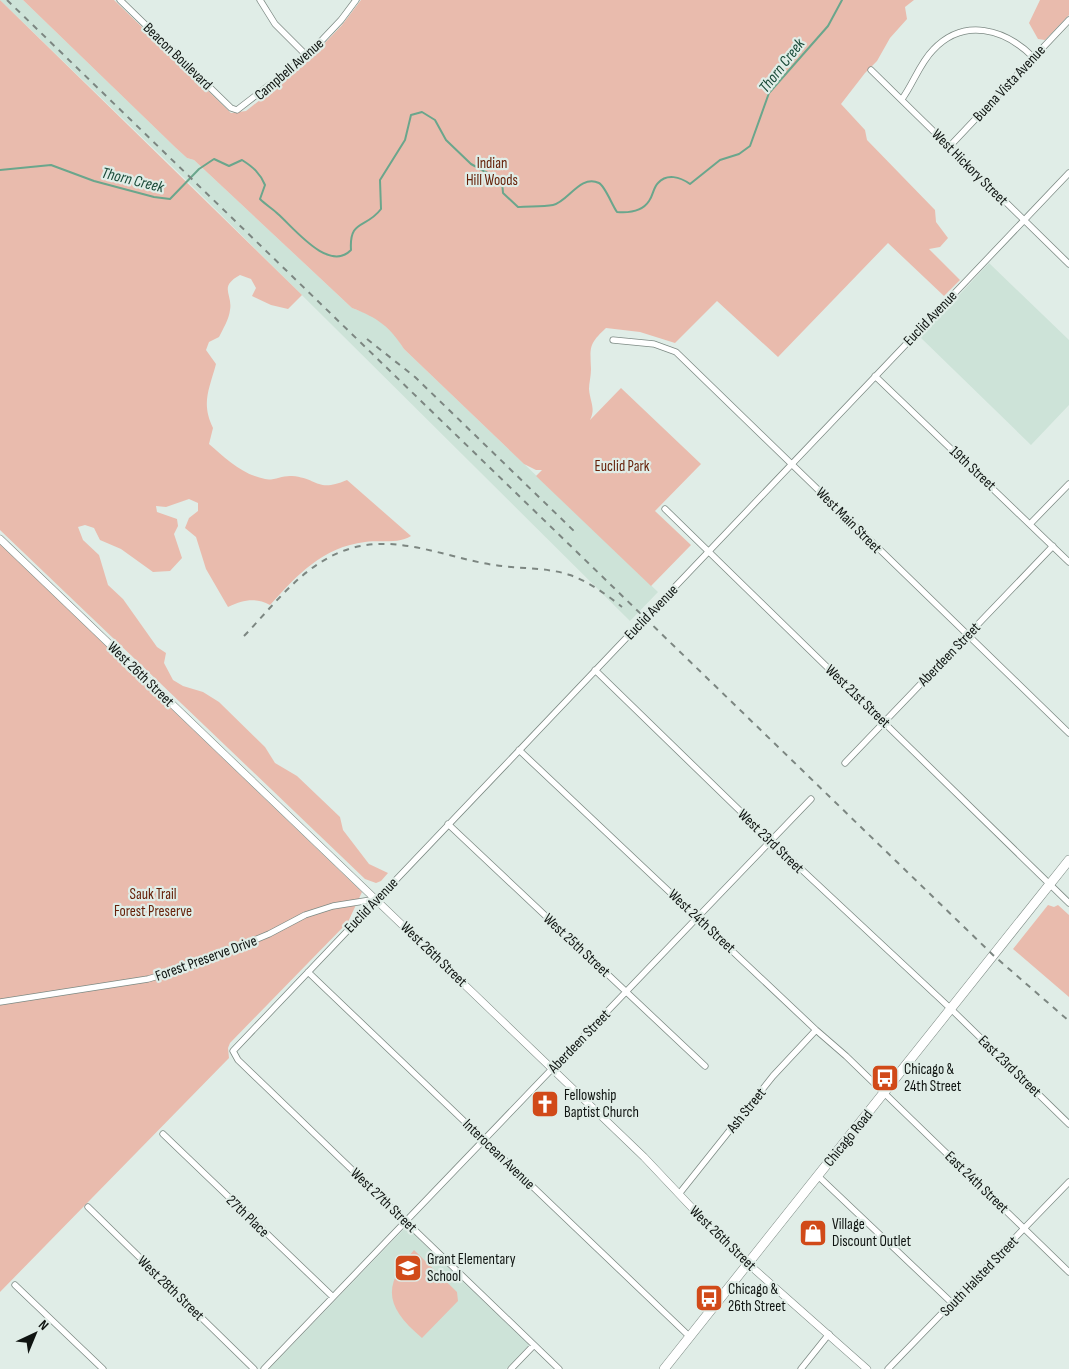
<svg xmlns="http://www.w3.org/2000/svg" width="1069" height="1369" font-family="'Sofia Sans Condensed',sans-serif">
  <rect width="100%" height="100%" fill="#e0ede7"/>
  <path fill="#cde3d8" d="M0 0H23L176 148 187 158 194 160 352 308 376 317 395 335 404 349 658 592 630 621 183 177Z
    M989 263 1069 340V405L1031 445 920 337Z
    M406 1227 529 1345 506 1369H269Z"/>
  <path fill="#e9bbad" d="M0 0 302 295 288 309 271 305 252 296 256 288 251 279 240 275C218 287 233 294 230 310 229 319 223 329 219 337L209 342 206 350 216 364C209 390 201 403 213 428L209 444C225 458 243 475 265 479 273 481 283 475 292 476 318 478 317 493 347 480L411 536C399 544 380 540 365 542 323 547 297 575 270 605 255 597 243 600 228 607L206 569 196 537 185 528 189 518 198 511V503L189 499 166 507 156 506 157 512 177 519 178 526 174 534 182 558 170 571 153 572 121 549 100 540 94 528 85 525 78 527 83 540 99 555 108 585 123 599 157 647 166 653 164 663 173 680 183 686 203 692 219 702 265 747 275 763 297 776 340 817 343 830 369 864 388 873 381 881 376 883 365 879 0 530Z
    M23 0H114L231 113 246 111 303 66 342 25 361 0H914L905 7 907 19 890 38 877 61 865 73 841 104 865 130 867 140 935 210 936 222 948 238 940 247 929 249 960 280 944 296 888 243 778 357 717 301 675 343 640 332 606 328C589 344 590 346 591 369 591 376 589 383 589 389 590 402 596 408 590 420L621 388 701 464 655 511 691 545 651 586 536 476 542 470H536L524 464 404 349C389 326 378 318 352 308L194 160 187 158 176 148Z
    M1040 0H1069V15L1045 40 1038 39 1029 23Z
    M0 544 362 892 348 922 230 1043 228 1048 229 1058 0 1292Z
    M1048 905 1054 907 1058 905 1069 915V997L1013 949Z
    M414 1250 457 1292 458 1301 422 1338C386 1307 381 1287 414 1250Z"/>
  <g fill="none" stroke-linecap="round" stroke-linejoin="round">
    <path stroke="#6aa68c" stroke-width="2" d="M0 170 51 165 94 181 154 197 170 199 199 169 214 159 229 166 242 160C253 167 260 173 265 185L260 199C266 205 273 209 278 214 294 228 329 273 351 250 349 219 366 229 381 209L380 180 405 140 411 115 422 112 435 120 446 140 471 164 502 181 503 193 518 207C529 206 542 207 553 205 568 202 580 174 599 183 605 186 612 205 617 212 629 213 642 212 649 201 653 196 653 188 658 183 667 173 680 177 690 184L720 160 739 154 750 146 769 93 828 26 842 0"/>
    <g stroke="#7d8a84" stroke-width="7">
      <path id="minor" d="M120 0 231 108 237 110 307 56 341 20 356 0
        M260 0 275 24 307 56
        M871 70 1069 264
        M902 99C913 84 920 63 933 50 964 17 1005 29 1033 57
        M949 147 1069 20
        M613 340 654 344 676 352 1069 733
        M875 376 1069 562
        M665 509 1069 903
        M1031 523 1069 484
        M595 670 771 841 951 1009 1069 1124
        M519 750 816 1030 846 1056 1069 1272
        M845 763 1053 546
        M448 824 705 1066
        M308 972 689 1336
        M0 1002 148 979 195 965 269 934 305 915 333 906 377 899
        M163 1134 333 1297
        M818 1176 952 1303
        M679 1194 773 1076 816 1030
        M88 1207 254 1369
        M15 1285 103 1369
        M264 1369 811 799
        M511 1369 534 1345
        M559 1369 238 1060 233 1051 1069 173
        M801 1369 829 1334
        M888 1369 1069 1182"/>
    </g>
    <g stroke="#7d8a84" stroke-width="8">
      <path id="tertiary" d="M0 539 644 1157 728 1246 867 1369"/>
    </g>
    <g stroke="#7d8a84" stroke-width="10">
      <path id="primary" d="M664 1369 1069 860"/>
    </g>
    <use href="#minor" stroke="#fff" stroke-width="5.5"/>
    <use href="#tertiary" stroke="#fff" stroke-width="7"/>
    <use href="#primary" stroke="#fff" stroke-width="9"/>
    <path stroke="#7c8681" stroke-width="2" stroke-dasharray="6 6" stroke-linecap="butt" d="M7 0 993 955 1069 1021
      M367 339 415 377 574 531
      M244 636C273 606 299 570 338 553 391 530 442 557 494 565 519 569 546 567 570 575 589 582 606 594 622 607"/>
  </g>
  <defs>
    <g id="bus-square" transform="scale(1.4375)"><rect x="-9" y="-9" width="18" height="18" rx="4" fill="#d14a19" stroke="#e0ede7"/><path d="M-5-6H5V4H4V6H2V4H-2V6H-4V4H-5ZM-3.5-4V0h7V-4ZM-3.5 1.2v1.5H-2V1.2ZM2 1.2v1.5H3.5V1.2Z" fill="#fff"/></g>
    <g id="church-square" transform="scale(1.4375)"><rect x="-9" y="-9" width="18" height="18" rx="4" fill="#d14a19" stroke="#e0ede7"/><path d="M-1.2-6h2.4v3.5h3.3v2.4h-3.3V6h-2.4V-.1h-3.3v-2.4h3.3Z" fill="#fff"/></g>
    <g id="shop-square" transform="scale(1.4375)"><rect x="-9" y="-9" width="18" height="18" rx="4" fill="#d14a19" stroke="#e0ede7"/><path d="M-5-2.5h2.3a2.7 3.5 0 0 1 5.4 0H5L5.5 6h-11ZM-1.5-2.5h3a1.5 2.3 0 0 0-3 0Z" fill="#fff"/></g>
    <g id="school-square" transform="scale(1.4375)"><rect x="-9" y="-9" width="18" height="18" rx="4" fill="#d14a19" stroke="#e0ede7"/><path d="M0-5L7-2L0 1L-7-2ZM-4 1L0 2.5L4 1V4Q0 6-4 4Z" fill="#fff"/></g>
  </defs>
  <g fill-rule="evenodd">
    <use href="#bus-square" x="885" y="1078"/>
    <use href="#church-square" x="545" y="1104"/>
    <use href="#shop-square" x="813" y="1233"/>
    <use href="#school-square" x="408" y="1268"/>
    <use href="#bus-square" x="709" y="1298"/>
  </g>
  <g text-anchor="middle" stroke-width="4.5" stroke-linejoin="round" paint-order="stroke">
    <g font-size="15" fill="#0f1411" stroke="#e0ede7">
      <text transform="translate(178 56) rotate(44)" y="5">Beacon Boulevard</text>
      <text transform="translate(289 69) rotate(-41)" y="5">Campbell Avenue</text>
      <text transform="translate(1009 83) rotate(-47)" y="5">Buena Vista Avenue</text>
      <text transform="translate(970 167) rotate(45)" y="5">West Hickory Street</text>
      <text transform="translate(930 318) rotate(-46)" y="5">Euclid Avenue</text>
      <text transform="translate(973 468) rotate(43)" y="5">19th Street</text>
      <text transform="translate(849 520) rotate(45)" y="5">West Main Street</text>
      <text transform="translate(651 612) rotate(-46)" y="5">Euclid Avenue</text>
      <text transform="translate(949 654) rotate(-46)" y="5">Aberdeen Street</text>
      <text transform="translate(141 674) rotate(44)" y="5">West 26th Street</text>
      <text transform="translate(858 696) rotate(44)" y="5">West 21st Street</text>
      <text transform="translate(771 841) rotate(44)" y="5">West 23rd Street</text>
      <text transform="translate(371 905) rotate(-46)" y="5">Euclid Avenue</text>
      <text transform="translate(702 921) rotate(43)" y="5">West 24th Street</text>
      <text transform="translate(577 945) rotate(43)" y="5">West 25th Street</text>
      <text transform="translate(434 954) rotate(44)" y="5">West 26th Street</text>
      <text transform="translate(206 958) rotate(-20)" y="5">Forest Preserve Drive</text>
      <text transform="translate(579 1041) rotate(-46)" y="5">Aberdeen Street</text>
      <text transform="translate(1010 1066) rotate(44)" y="5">East 23rd Street</text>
      <text transform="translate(746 1110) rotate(-51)" y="5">Ash Street</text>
      <text transform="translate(848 1138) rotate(-51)" y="5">Chicago Road</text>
      <text transform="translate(499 1154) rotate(44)" y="5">Interocean Avenue</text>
      <text transform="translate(977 1182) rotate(44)" y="5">East 24th Street</text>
      <text transform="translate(384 1200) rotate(44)" y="5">West 27th Street</text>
      <text transform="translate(248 1216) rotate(44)" y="5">27th Place</text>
      <text transform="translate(723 1238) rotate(44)" y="5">West 26th Street</text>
      <text transform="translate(979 1276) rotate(-46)" y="5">South Halsted Street</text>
      <text transform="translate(171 1288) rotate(44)" y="5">West 28th Street</text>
    </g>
    <g font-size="15" fill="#652109" stroke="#e0ede7">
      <text x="492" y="168">Indian<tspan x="492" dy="17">Hill Woods</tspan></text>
      <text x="622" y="471">Euclid Park</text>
      <text x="153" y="899">Sauk Trail<tspan x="153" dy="17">Forest Preserve</tspan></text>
    </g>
    <g font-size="15" fill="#0f1411" stroke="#e0ede7" text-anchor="start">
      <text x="904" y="1074">Chicago &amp;<tspan x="904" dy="17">24th Street</tspan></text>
      <text x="564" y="1100">Fellowship<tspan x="564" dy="17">Baptist Church</tspan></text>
      <text x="832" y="1229">Village<tspan x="832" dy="17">Discount Outlet</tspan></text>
      <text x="427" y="1264">Grant Elementary<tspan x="427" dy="17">School</tspan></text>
      <text x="728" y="1294">Chicago &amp;<tspan x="728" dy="17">26th Street</tspan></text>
    </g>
    <g font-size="16" font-style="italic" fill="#184937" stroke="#e0ede7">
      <text transform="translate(781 65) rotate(-52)" y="6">Thorn Creek</text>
      <text transform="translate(133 179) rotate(14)" y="6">Thorn Creek</text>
    </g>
  </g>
  <g transform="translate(35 1334) rotate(44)" stroke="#e0ede7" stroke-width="4" paint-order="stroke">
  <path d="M0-4L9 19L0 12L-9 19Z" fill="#0f1411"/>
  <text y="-8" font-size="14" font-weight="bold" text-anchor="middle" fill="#0f1411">N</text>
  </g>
</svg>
